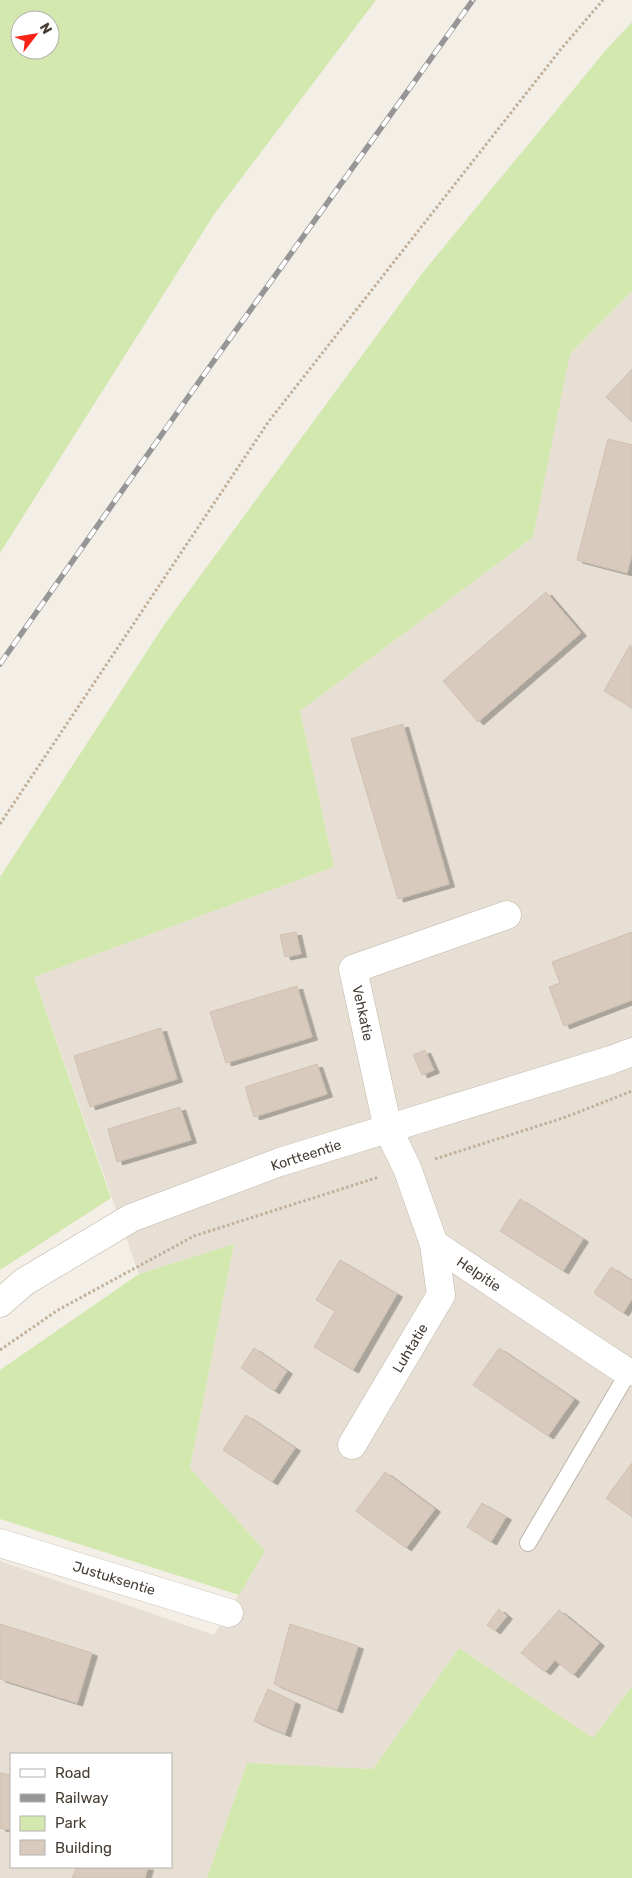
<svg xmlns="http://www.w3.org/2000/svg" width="632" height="1878" font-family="Rubik,sans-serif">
  <defs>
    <filter id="shadow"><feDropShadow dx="5.5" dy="3" stdDeviation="0" flood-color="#0004"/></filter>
  </defs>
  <rect width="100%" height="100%" fill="#f3eee6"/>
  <path fill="#e7dfd4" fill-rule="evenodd" d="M632 291V1686L593 1738 459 1648 373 1769 247 1763 207 1878H0V1561L214 1635 265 1551 190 1468 234 1244 139 1274 34 977 334 867 300 711 533 537 570 354ZM11 1754H171V1867H11Z"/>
  <path fill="#d3e8ae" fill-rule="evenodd" d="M0 0H376L215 213 0 553ZM20 20H50V50H20Z
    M632 22V291L570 354 533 537 300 711 334 867 34 977 111 1198 0 1270V877L164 625 424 271 606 50Z
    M234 1244 190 1468 265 1551 239 1595 0 1519V1370L139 1274Z
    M459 1648 593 1738 632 1686V1878H207L247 1763 373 1769Z"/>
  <path fill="#d8cbbe" stroke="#d0c0af" filter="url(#shadow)" d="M632 369V422L606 397Z
    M608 439 632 445V554L627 573 577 560Z
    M546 592 581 633 478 722 443 681Z
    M630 645 632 646V708L604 691Z
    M403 724 449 884 398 899 351 739Z
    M296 932 301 954 285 957 280 935Z
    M632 932V1000L564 1026 549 987 560 983 552 962Z
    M297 986 312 1037 226 1063 210 1012Z
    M161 1028 177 1079 90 1107 74 1056Z
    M425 1050 434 1070 422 1075 413 1055Z
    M317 1064 327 1094 254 1117 245 1087Z
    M180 1107 191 1140 117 1162 108 1129Z
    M520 1199 583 1239 563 1271 500 1231Z
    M340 1260 397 1294 353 1370 314 1347 335 1311 316 1300Z
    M611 1267 632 1281V1299L623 1313 594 1293Z
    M254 1348 287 1371 274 1391 241 1368Z
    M499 1348 574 1399 548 1436 473 1385Z
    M246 1415 295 1448 272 1482 223 1450Z
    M632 1463V1517L606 1498Z
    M385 1472 435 1509 406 1548 356 1511Z
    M482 1503 506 1517 491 1542 467 1527Z
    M499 1609 507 1616 495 1631 487 1625Z
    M559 1610 599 1643 573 1675 555 1660 545 1672 521 1653Z
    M0 1624 92 1653 77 1703 0 1679Z
    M290 1624 358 1646 337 1710 274 1684Z
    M268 1689 295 1702 285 1734 254 1721Z
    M0 1773 11 1775V1830L0 1828Z
    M77 1867H148L145 1878H72Z"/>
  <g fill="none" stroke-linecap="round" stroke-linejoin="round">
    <g stroke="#bfb5a9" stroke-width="18">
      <path id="lane" d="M528 1543 632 1366"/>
    </g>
    <g stroke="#bfb5a9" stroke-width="29">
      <path id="street" d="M507 915 353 969 388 1129 407 1168 434 1244 627 1372
        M0 1303 24 1282 131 1218 280 1162 611 1060 632 1052
        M352 1445 441 1295 434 1244
        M0 1543 229 1613"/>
    </g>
    <path stroke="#c1af9a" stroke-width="3" stroke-dasharray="2.5 2.5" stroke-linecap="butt" d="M0 824 269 421 561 49 603 0
      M435 1159 566 1117 632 1091
      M0 1350 58 1310 194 1236 379 1177"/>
    <use href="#lane" stroke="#fff" stroke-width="16"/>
    <use href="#street" stroke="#fff" stroke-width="28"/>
    <g stroke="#969696" stroke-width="5.5">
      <path id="rail" d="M0 664 203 376 473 0"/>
    </g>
    <use href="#rail" stroke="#fff" stroke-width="4" stroke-dasharray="11" stroke-linecap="butt"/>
  </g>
  <g text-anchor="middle" stroke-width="4" stroke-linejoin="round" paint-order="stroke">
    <g font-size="14" fill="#463e35" stroke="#fff">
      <text transform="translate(363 1013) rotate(78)" y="5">Vehkatie</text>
      <text transform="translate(306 1155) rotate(-18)" y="5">Kortteentie</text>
      <text transform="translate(479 1274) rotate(34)" y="5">Helpitie</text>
      <text transform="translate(410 1348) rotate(-59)" y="5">Luhtatie</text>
      <text transform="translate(114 1578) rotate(17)" y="5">Justuksentie</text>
    </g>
  </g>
  <rect x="10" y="1753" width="162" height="115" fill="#ffffff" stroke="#b5b2ae"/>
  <rect x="20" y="1769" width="25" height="8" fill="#ffffff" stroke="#b5b2ae"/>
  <text x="55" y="1778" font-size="15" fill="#463e35">Road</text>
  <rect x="20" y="1794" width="25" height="8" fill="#969696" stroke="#b5b2ae"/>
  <text x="55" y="1803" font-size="15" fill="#463e35">Railway</text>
  <rect x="20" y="1816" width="25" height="15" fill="#d3e8ae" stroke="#b5b2ae"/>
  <text x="55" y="1828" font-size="15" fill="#463e35">Park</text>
  <rect x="20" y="1840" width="25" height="15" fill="#d8cbbe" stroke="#b5b2ae"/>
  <text x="55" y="1853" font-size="15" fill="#463e35">Building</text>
  <g transform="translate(35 35) rotate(59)"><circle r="24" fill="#ffffff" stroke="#b5b2ae"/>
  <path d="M0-4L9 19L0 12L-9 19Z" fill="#fb2315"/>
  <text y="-8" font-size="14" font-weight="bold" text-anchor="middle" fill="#463e35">N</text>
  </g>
</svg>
